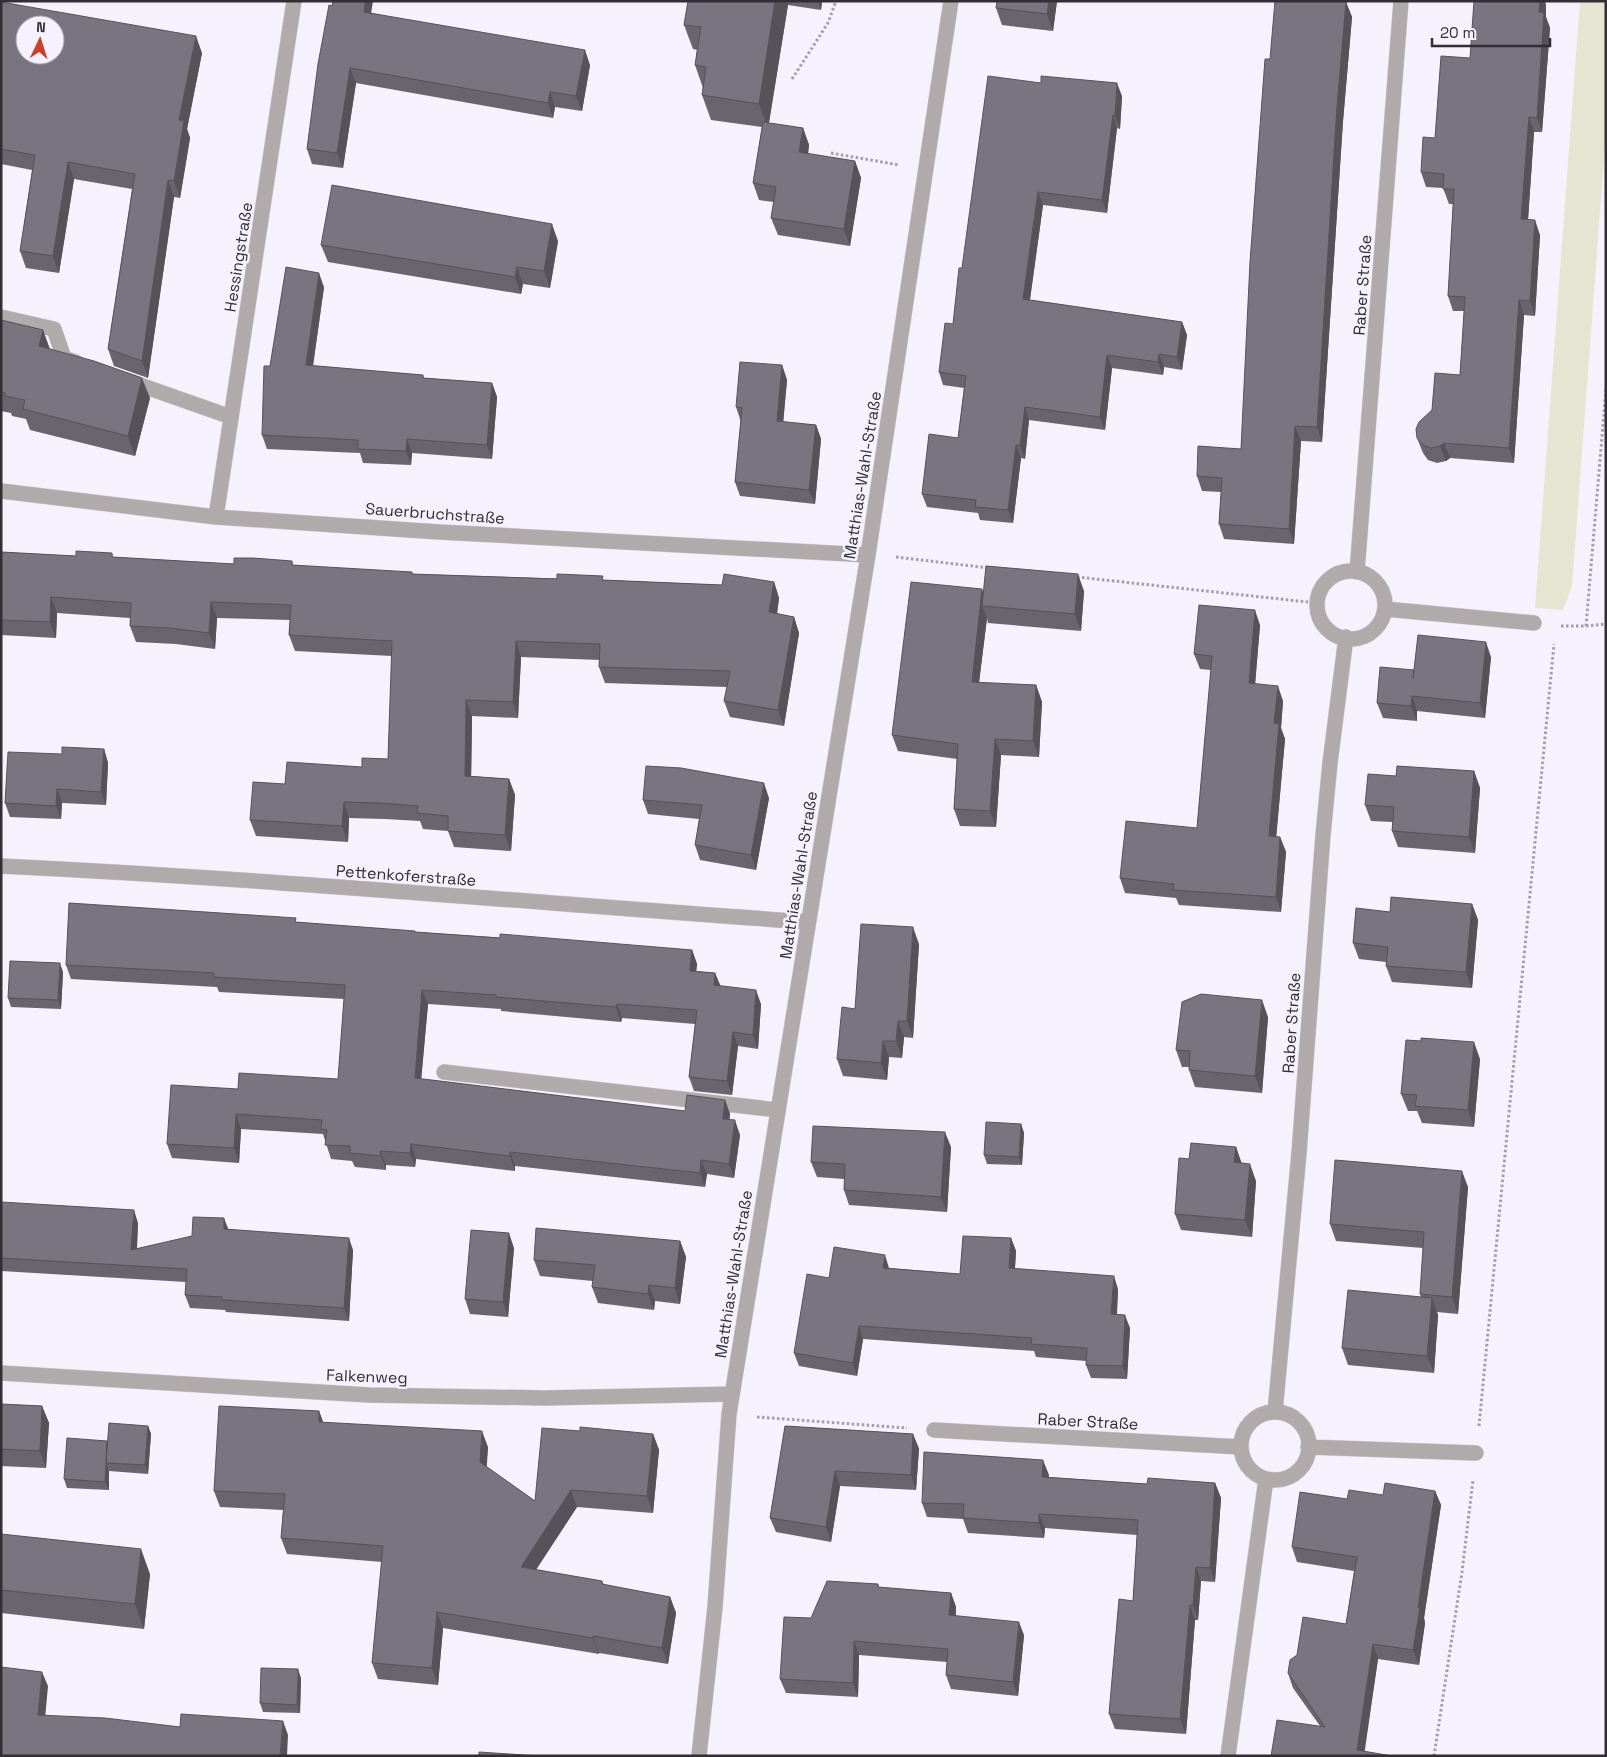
<svg xmlns="http://www.w3.org/2000/svg" width="1607" height="1757" font-family="'Space Grotesk',sans-serif">
  <rect width="100%" height="100%" fill="#f5f1fd"/>
  <path fill="#e4e6d2" d="M1580 1H1606V131L1572 586 1563 610 1535 608Z"/>
  <g fill="none" stroke-linecap="round" stroke-linejoin="round">
    <g stroke="#d2ced9" stroke-width="16">
      <path id="lane" d="M1 317 54 329 64 358 76 362
        M126 380 231 417
        M444 1072 778 1110"/>
    </g>
    <g stroke="#d2ced9" stroke-width="16">
      <path id="street" d="M1 491 216 517 439 532 868 555
        M216 517 294 1
        M1317 605a34 34 0 1 1 68 0a34 34 0 1 1-68 0Z
        M1357 572C1370 381 1388 192 1401 1
        M1385 609 1534 623
        M1 866C271 879 539 903 808 922
        M1 1373 369 1395 545 1398 732 1394
        M1275 1412 1299 1153 1323 835 1330 763 1346 637
        M1241 1446a34 34 0 1 1 68 0a34 34 0 1 1-68 0Z
        M934 1430 1241 1447
        M1308 1447 1476 1453
        M699 1756 715 1607 729 1414 868 555 951 1
        M1228 1756 1266 1479"/>
    </g>
    <path stroke="#a39fa9" stroke-width="3" stroke-dasharray="2.5 2.5" stroke-linecap="butt" d="M792 79 828 23 836 1
      M831 153 899 165
      M896 557 989 568
      M1077 577 1317 603
      M1561 626H1586L1606 624
      M1586 626 1606 389
      M757 1417 907 1428
      M1479 1426 1554 644
      M1434 1756 1462 1572 1473 1480"/>
    <use href="#lane" stroke="#b0aaaa" stroke-width="15"/>
    <use href="#street" stroke="#b0aaaa" stroke-width="15"/>
  </g>
  <path fill="#68656e" d="M688 1H822L821 10 788 5 769 123 803 128 809 145 808 154 855 161 861 178 850 246 778 235 771 218 774 202 759 200 753 183 762 127 711 120 702 95 703 88 695 65 697 50 693 49 684 25Z
    M1057 1 1053 31 1002 25 996 8Z
    M1540 1H1545L1546 6V17L1550 28 1542 132H1534L1528 220 1540 235 1535 316 1524 315 1514 463 1450 458 1446 461 1437 463 1428 460 1423 453 1417 438 1432 410 1460 375 1464 311H1453L1448 296 1453 204H1449L1443 188 1426 187 1421 172 1470 58Z
    M1 2 202 53 187 129 190 138 180 198 174 197 148 378 114 366 108 349 132 189 74 179 59 273 26 268 20 251 32 170 1 164Z
    M1346 2 1352 17 1343 121 1322 442 1301 441 1294 544 1224 539 1219 524 1221 492 1202 491 1197 476 1241 449 1270 59Z
    M332 6 371 13 590 65 582 111 555 107 553 118 356 83 343 168 312 164 307 149Z
    M1122 96 1120 129 1117 128 1107 213 1043 205 1030 300 1182 322 1187 335 1182 370 1164 367 1163 375 1112 368 1105 430 1029 420 1025 459 1021 458 1013 523 980 520 978 513 927 507 922 494 958 438 964 388 943 385 939 372 953 324 962 268Z
    M558 241 550 288 523 284 521 294 328 262 321 245Z
    M324 287 313 366 423 375 424 378 492 383 497 397 492 459 412 453 411 465 363 463 360 453 267 449 262 435 270 366Z
    M1 320 43 330 50 349 150 398 135 456 30 430 26 419 12 416 11 413 1 411Z
    M782 365 787 380 783 422 816 425 821 439 815 504 740 496 735 482 741 422 736 407Z
    M1 552 76 556 112 553 113 557 234 564 292 561 293 565 413 574 604 580 722 585 774 582 779 598 777 614 794 617 799 633 784 726 730 717 724 701 727 687 605 683 599 667 600 660 521 657 518 718 472 716 471 776 509 779 515 795 511 851 454 847 448 831 423 829 420 821 385 819 349 818 348 842 256 836 250 820 285 784 362 767 388 759 392 656 295 651 289 635 290 620 217 618 215 649 176 644 136 642 130 626V618L57 613 56 638 1 635Z
    M1084 591 1081 631 988 623 987 618 979 683 1036 685 1042 702 1039 757 1001 755 996 827 960 826 954 809 957 759 898 751 892 735 983 593Z
    M1260 625 1255 683 1283 701 1281 728 1285 739 1276 837H1280L1286 852 1281 912 1179 905 1176 898 1125 893 1120 878 1197 828 1211 670 1200 669 1194 654Z
    M1491 657 1485 718 1417 711V721L1383 718 1377 703 1414 670Z
    M104 749 108 763 106 805 62 803 61 819 10 817 5 803 62 754Z
    M1474 771 1480 788 1475 853 1398 847 1392 831 1393 822 1371 821 1365 805 1396 776Z
    M769 798 756 870 700 860 695 845 699 819 648 814 643 800Z
    M1472 904 1478 920 1472 988 1392 982 1386 966V962L1359 959 1353 943Z
    M297 922 416 932 692 950 697 964 696 971 715 973 720 986 761 1004 758 1049 738 1046 732 1095 694 1091 689 1077 695 1024 622 1018 621 1022 501 1011V1009L428 1004 421 1079 685 1111 725 1100 730 1114 729 1120 740 1135 734 1178 707 1174 705 1187 515 1166V1171L416 1159 415 1167 386 1165V1170L355 1167 352 1161 331 1159 323 1134 241 1129 239 1163 172 1158 167 1144 238 1089 338 1079 344 999 219 992 217 987 71 979 66 965Z
    M919 944 913 1038 904 1037 902 1058 889 1057 887 1080 843 1076 837 1059 855 1009Z
    M63 972 61 1009 11 1007 8 998Z
    M1268 1017 1262 1093 1195 1087 1189 1070V1067H1182L1176 1050Z
    M1480 1059 1474 1127 1422 1123 1417 1111H1408L1401 1094Z
    M1021 1124 1024 1133 1022 1165 987 1164 984 1155Z
    M951 1147 947 1212 849 1205 844 1190V1179L817 1177 811 1162Z
    M1236 1147 1241 1163 1256 1181 1252 1237 1181 1230 1175 1214 1189 1159Z
    M1468 1187 1458 1314 1437 1312 1438 1315 1434 1373 1348 1365 1342 1348 1421 1297 1420 1294 1423 1248 1336 1241 1330 1224Z
    M1 1202 138 1223 137 1249 228 1229 353 1250 349 1321 226 1312 225 1310 190 1308 185 1295 186 1282 1 1271Z
    M1011 1238 1016 1251 1015 1269 1118 1289 1117 1315 1130 1328 1127 1379 1091 1378 1086 1365V1361L1036 1357 1034 1351 863 1339 857 1376 799 1366 794 1353 829 1278 889 1268 960 1274Z
    M680 1241 686 1257 680 1304 655 1301 654 1310 598 1303 592 1287 593 1281 540 1276 534 1260Z
    M514 1248 508 1317 470 1314 465 1299Z
    M1 1404 42 1406 49 1423 46 1468 1 1466Z
    M319 1411 323 1422 488 1447 486 1467 535 1501 580 1431 653 1434 659 1450 653 1513 577 1507 536 1570 602 1581 604 1585 670 1597 676 1613 668 1664 599 1653V1654L443 1628 438 1685 378 1679 372 1663 382 1562 287 1554 281 1538 283 1510 220 1507 214 1491Z
    M148 1426 151 1434 148 1474 109 1471V1490L67 1488 64 1479 107 1441Z
    M785 1426 913 1434 919 1449 916 1490 840 1486 831 1542 776 1532 770 1518Z
    M1049 1475 1048 1477 1147 1484 1215 1483 1221 1498 1215 1582 1201 1581 1198 1620H1195L1186 1734 1115 1729 1109 1714 1133 1601 1137 1535 1045 1528 1044 1538 968 1533 963 1519 927 1517 922 1503Z
    M1435 1491 1441 1505 1424 1618 1425 1623 1419 1665 1378 1659 1364 1751 1271 1756 1320 1726 1293 1688 1288 1673 1346 1624 1354 1571 1297 1562 1292 1547 1347 1499Z
    M1 1534 150 1574 144 1629 1 1613Z
    M878 1584 879 1587 951 1593 956 1607V1616L1024 1635 1018 1696 951 1689 946 1675 947 1662 859 1655 858 1697 786 1693 780 1679Z
    M301 1678 300 1713 263 1712 260 1703Z"/>
  <path fill="#55525a" d="M365 1H373L369 27 364 12Z
    M775 1H786L788 5 768 128 759 104Z
    M818 1H822L821 10Z
    M1049 1H1057L1053 31 1047 14Z
    M1540 1H1545L1546 6V17L1550 28 1542 132 1537 118Z
    M1346 2 1352 17 1343 121 1322 442 1317 427 1337 106Z
    M196 36 202 53 187 129 190 138 180 198 174 181 179 120Z
    M585 50 590 65 582 111 576 96Z
    M350 68 356 83 343 168 337 153Z
    M1117 83 1122 96 1120 129 1115 116Z
    M550 92 555 107 553 118 548 103Z
    M1113 115 1117 128 1107 213 1102 200Z
    M1529 117 1534 132 1527 234 1521 219Z
    M803 128 809 145 806 169 799 152Z
    M855 161 861 178 850 246 844 229Z
    M68 162 74 179 59 273 53 256Z
    M168 180 174 197 148 378 142 361Z
    M1038 192 1043 205 1028 313 1023 299Z
    M1535 220 1540 235 1535 316 1530 301Z
    M552 224 558 241 550 288 544 271Z
    M517 267 523 284 521 294 515 277Z
    M319 273 324 287 311 379 306 365Z
    M1519 300 1524 315 1514 463 1509 448Z
    M1182 322 1187 335 1182 370 1177 357Z
    M43 330 50 351 39 346Z
    M1159 354 1164 367 1163 375 1158 362Z
    M1107 355 1112 368 1105 430 1100 417Z
    M782 365 787 380 782 436 777 421Z
    M142 378 150 398 135 456 128 436Z
    M492 383 497 397 492 459 487 445Z
    M1025 407 1029 420 1025 459 1020 446Z
    M816 425 821 439 815 504 809 490Z
    M1295 426 1301 441 1294 544 1289 529Z
    M407 439 412 453 411 465 406 451Z
    M1444 443 1450 458 1446 461 1440 446Z
    M1016 445 1021 458 1013 523 1008 510Z
    M1078 574 1084 591 1081 631 1075 614Z
    M774 582 779 598 775 628 769 612Z
    M982 589 988 606H982L987 618 977 698 972 682Z
    M51 597 57 613 56 638 50 622Z
    M211 602 217 618 215 649 209 633Z
    M1255 610 1260 625 1254 698 1249 683Z
    M794 617 799 633 784 726 778 710Z
    M516 641 521 657 518 718 513 702Z
    M1486 642 1491 657 1485 718 1480 703Z
    M1036 685 1042 702 1039 757 1033 741Z
    M1278 686 1283 701 1281 728 1285 739 1275 851 1269 836 1274 723Z
    M1412 696 1417 711V721L1411 706Z
    M466 700 472 716 471 792 465 776Z
    M995 739 1001 755 996 827 990 811Z
    M104 749 108 763 106 805 101 792Z
    M1474 771 1480 788 1475 853 1469 837Z
    M509 779 515 795 511 851 505 835Z
    M764 783 769 798 756 870 751 855Z
    M57 789 62 803 61 819 56 806Z
    M344 802 349 818 348 842 342 826Z
    M1280 837 1286 852 1281 912 1276 897Z
    M1472 904 1478 920 1472 988 1466 972Z
    M913 927 919 944 913 1038 907 1021Z
    M692 950 697 964 695 985 690 971Z
    M60 963 63 972 61 1009 58 1000Z
    M715 973 721 987 714 985Z
    M422 990 428 1004 420 1093 415 1078Z
    M756 990 761 1004 758 1049 753 1035Z
    M1262 1000 1268 1017 1262 1093 1255 1076Z
    M617 1004 622 1018 621 1022 616 1007Z
    M898 1021 904 1037 902 1058 896 1041Z
    M733 1032 738 1046 732 1095 727 1081Z
    M883 1041 889 1057 887 1080 881 1063Z
    M1474 1042 1480 1059 1474 1127 1468 1110Z
    M725 1100 730 1114 728 1133 723 1119Z
    M236 1114 241 1129 239 1163 234 1148Z
    M735 1120 740 1135 734 1178 729 1164Z
    M1021 1124 1024 1133 1022 1165 1019 1157Z
    M945 1132 951 1147 947 1212 941 1197Z
    M411 1144 416 1159 415 1167 410 1153Z
    M1236 1147 1242 1164 1234 1162Z
    M380 1151 386 1165V1170L381 1156Z
    M510 1152 515 1166V1171L510 1156Z
    M701 1160 707 1174 705 1187 700 1173Z
    M1250 1164 1256 1181 1252 1237 1245 1220Z
    M1462 1171 1468 1187 1458 1314 1452 1297Z
    M134 1210 138 1223 136 1263 131 1250Z
    M224 1218 229 1231 224 1229Z
    M509 1233 514 1248 508 1317 503 1302Z
    M349 1238 353 1250 349 1321 344 1308Z
    M1011 1238 1016 1251 1014 1281 1009 1268Z
    M680 1241 686 1257 680 1304 675 1288Z
    M885 1255 889 1268 887 1281 883 1268Z
    M1114 1276 1118 1289 1116 1327 1111 1314Z
    M649 1285 655 1301 654 1310 648 1294Z
    M1432 1298 1438 1315 1434 1373 1427 1356Z
    M1125 1315 1130 1328 1127 1379 1123 1366Z
    M859 1326 863 1339 857 1376 853 1363Z
    M42 1406 49 1423 46 1468 40 1451Z
    M319 1411 325 1427 319 1422Z
    M148 1426 151 1434 148 1474 145 1465Z
    M482 1431 488 1447 486 1479 480 1462Z
    M653 1434 659 1450 653 1513 647 1496Z
    M913 1434 919 1449 916 1490 911 1475Z
    M1043 1460 1049 1475 1047 1492 1042 1477Z
    M106 1463 109 1471V1490L105 1482Z
    M835 1471 840 1486 831 1542 826 1527Z
    M1215 1483 1221 1498 1215 1582 1210 1568Z
    M571 1490 577 1507 527 1583 521 1567Z
    M1435 1491 1441 1505 1424 1618 1425 1623 1419 1665 1413 1650 1418 1608Z
    M1039 1514 1045 1528 1044 1538 1039 1523Z
    M141 1549 150 1574 144 1629 135 1604Z
    M1196 1567 1201 1581 1198 1620 1193 1605Z
    M951 1593 956 1607 954 1629 949 1615Z
    M670 1597 676 1613 668 1664 662 1648Z
    M1190 1605 1195 1620 1186 1734 1180 1719Z
    M437 1612 443 1628 438 1685 432 1668Z
    M1019 1622 1024 1635 1018 1696 1013 1682Z
    M593 1636 599 1653V1654L593 1638Z
    M854 1641 859 1655 858 1697 853 1683Z
    M1373 1644 1378 1659 1364 1756 1357 1750Z
    M298 1669 301 1678 300 1713 297 1705Z
    M42 1672 48 1686 44 1730 38 1715Z
    M283 1721 288 1735 287 1756H280Z"/>
  <path fill="#797580" stroke="#55525a" fill-rule="evenodd" d="M333 1H365L364 12 585 50 576 96 550 92 548 103 350 68 337 153 307 149 318 64 329 5 332 6Z
    M688 1H775L759 104 702 95 706 67 695 65 701 27 684 25Z
    M997 1H1049L1047 14 996 8Z
    M1275 1H1346V2L1337 106 1317 427 1295 426 1289 529 1219 524 1222 478 1197 476 1198 446 1241 449 1250 262 1265 59H1270Z
    M1474 1H1540L1539 12 1544 13 1537 118 1529 117 1521 219 1535 220 1530 301 1519 300 1509 448 1444 443 1440 446 1431 448 1423 445 1417 438 1416 429 1419 422 1432 410 1435 373 1460 375 1465 297 1448 296 1454 189H1443L1444 174 1421 172 1423 137 1435 138 1441 56 1470 58Z
    M1 2 196 36 179 120 184 121 174 181 168 180 142 361 108 349 135 174 68 162 53 256 20 251 35 155 1 149ZM25 25H55V55H25Z
    M988 76 1041 83V76L1117 83 1115 116 1113 115 1102 200 1038 192 1023 299 1182 322 1177 357 1159 354 1158 362 1107 355 1100 417 1025 407 1020 446 1016 445 1008 510 975 507 976 500 922 494 929 434 958 438 966 376 939 372 945 323 953 324 959 268H962Z
    M763 122 803 128 799 152 855 161 844 229 771 218 776 187 753 183Z
    M332 185 552 224 544 271 517 267 515 277 321 245Z
    M286 267 319 273 306 365 423 375V378L492 383 487 445 407 439 406 451 358 449V440L262 435 264 366H270Z
    M1 320 43 330 39 346 94 361 142 378 128 436 23 409 25 400 5 396V393L1 392Z
    M740 362 782 365 777 421 816 425 809 490 735 482 742 408 736 407Z
    M76 551 112 553V557L234 564V558H253L292 561V565L412 572V574L557 579V574L603 576 602 580 722 585 724 574 774 582 769 612 794 617 778 710 724 701 730 671 599 667 600 644 516 641 513 702 466 700 465 776 509 779 505 835 448 831V816L417 813 418 806 379 803 344 802 342 826 250 820 253 782 285 784 287 762 362 767V758L388 759 392 641 289 635 291 605 211 602 209 633 170 628 130 626 131 603 51 597 50 622 1 620V552L76 556Z
    M986 566 1078 574 1075 614 982 606Z
    M911 582 982 589 972 682 1036 685 1033 741 995 739 990 811 954 809 958 744 892 735Z
    M1199 605 1255 610 1249 683 1278 686 1274 723 1279 724 1269 836 1280 837 1276 897 1173 890 1174 884 1120 878 1126 821 1197 828 1212 656 1194 654Z
    M1418 635 1486 642 1480 703 1412 696 1411 706 1377 703 1380 667 1414 670 1413 678Z
    M62 747 104 749 101 792 57 789 56 806 5 803 8 752 62 754Z
    M646 766 681 768 764 783 751 855 695 845 702 805 643 800Z
    M1397 766 1474 771 1469 837 1392 831 1394 807 1365 805 1368 774 1396 776Z
    M1391 897 1472 904 1466 972 1386 966 1388 947 1353 943 1356 908 1390 912Z
    M69 903 296 918 295 922 415 931V932L500 938V934L692 950 690 971 715 973 714 985 756 990 753 1035 733 1032 727 1081 689 1077 697 1010 617 1004 616 1007 496 997V995L422 990 415 1078 685 1111 687 1095 725 1100 723 1119 735 1120 729 1164 701 1160 700 1173 510 1152V1156L411 1144 410 1153 380 1151 381 1156 350 1153V1146L325 1145 327 1130 321 1129 322 1120 236 1114 234 1148 167 1144 171 1085 238 1089 239 1073 338 1079 345 985 214 977V973L66 965Z
    M861 924 913 927 907 1021H898L896 1041H883L881 1063 837 1059 842 1007 855 1009Z
    M10 961 60 963 58 1000 8 998Z
    M1201 994 1262 1000 1255 1076 1189 1070 1190 1051 1176 1050 1182 1002Z
    M1421 1038 1474 1042 1468 1110 1415 1106 1417 1095 1401 1094 1406 1040 1421 1041Z
    M986 1122 1021 1124 1019 1157 984 1155Z
    M813 1126 945 1132 941 1197 844 1190 845 1164 811 1162Z
    M1191 1143 1236 1147 1234 1162 1250 1164 1245 1220 1175 1214 1179 1158 1189 1159Z
    M1335 1160 1462 1171 1452 1297 1420 1294 1424 1232 1330 1224Z
    M1 1202 134 1210 131 1250 192 1236 193 1217 224 1218V1229L349 1238 344 1308 222 1300V1297L185 1295 187 1269 1 1258Z
    M536 1228 680 1241 675 1288 649 1285 648 1294 592 1287 595 1265 534 1260Z
    M471 1230 509 1233 503 1302 465 1299Z
    M963 1236 1011 1238 1009 1268 1114 1276 1111 1314 1125 1315 1123 1366 1086 1365 1087 1348 1031 1344 1032 1338 859 1326 853 1363 794 1353 807 1274 829 1278 834 1247 885 1255 883 1268 960 1274Z
    M1348 1290 1432 1298 1427 1356 1342 1348Z
    M1 1404 42 1406 40 1451 1 1449Z
    M219 1406 319 1411V1422L482 1431 480 1462 535 1501 542 1428 580 1431V1427L653 1434 647 1496 571 1490 521 1567 602 1581V1584L670 1597 662 1648 593 1636V1638L437 1612 432 1668 372 1663 383 1546 281 1538 285 1494 214 1491Z
    M109 1423 148 1426 145 1465 106 1463Z
    M785 1426 913 1434 911 1475 835 1471 826 1527 770 1518Z
    M67 1438 107 1441 105 1482 64 1479Z
    M924 1452 1043 1460 1042 1477 1147 1484 1148 1478 1215 1483 1210 1568 1196 1567 1193 1605H1190L1180 1719 1109 1714 1119 1599 1133 1601 1138 1520 1039 1514V1523L963 1518 964 1504 922 1503Z
    M1385 1483 1435 1491 1418 1608H1420L1413 1650 1373 1644 1357 1750 1392 1756H1271L1277 1720 1325 1727 1288 1673 1290 1660 1297 1655 1303 1617 1346 1624 1357 1557 1292 1547 1300 1492 1347 1499 1349 1490 1383 1495Z
    M1 1534 141 1549 135 1604 1 1590Z
    M827 1581 878 1584V1587L951 1593 949 1615 1019 1622 1013 1682 946 1675 948 1649 854 1641 853 1683 780 1679 784 1617 811 1618Z
    M1 1667 42 1672 38 1715 105 1718 180 1727 181 1714 283 1721 280 1756H1Z
    M261 1668 298 1669 297 1705 260 1703Z
    M479 1752 539 1756H479Z"/>
  <g text-anchor="middle" stroke-width="5" stroke-linejoin="round" paint-order="stroke">
    <g font-size="16" fill="#312f34" stroke="#f5f1fd">
      <text transform="translate(238 257) rotate(-81)" y="6">Hessingstraße</text>
      <text transform="translate(1362 285) rotate(-86)" y="6">Raber Straße</text>
      <text transform="translate(862 475) rotate(-81)" y="6">Matthias-Wahl-Straße</text>
      <text transform="translate(435 513) rotate(4)" y="6">Sauerbruchstraße</text>
      <text transform="translate(406 875) rotate(4)" y="6">Pettenkoferstraße</text>
      <text transform="translate(798 875) rotate(-81)" y="6">Matthias-Wahl-Straße</text>
      <text transform="translate(1291 1023) rotate(-86)" y="6">Raber Straße</text>
      <text transform="translate(733 1274) rotate(-81)" y="6">Matthias-Wahl-Straße</text>
      <text transform="translate(367 1376) rotate(2)" y="6">Falkenweg</text>
      <text transform="translate(1088 1421) rotate(3)" y="6">Raber Straße</text>
    </g>
  </g>
  <rect width="1607" height="1757" fill="none" stroke="#312f34" stroke-width="5"/>
  <g transform="translate(40 40) rotate(4)"><circle r="24" fill="#f5f1fd" stroke="#a7a3ad"/>
  <path d="M0-4L9 19L0 12L-9 19Z" fill="#ca3f28"/>
  <text y="-8" font-size="14" font-weight="bold" text-anchor="middle" fill="#312f34">N</text>
  </g>
  <path d="M1432 38v8h118v-8" fill="none" stroke="#312f34" stroke-width="2.5"/>
  <text x="1440" y="38" font-size="15" fill="#312f34" stroke="#f5f1fd" stroke-width="4" paint-order="stroke">20 m</text>
</svg>
